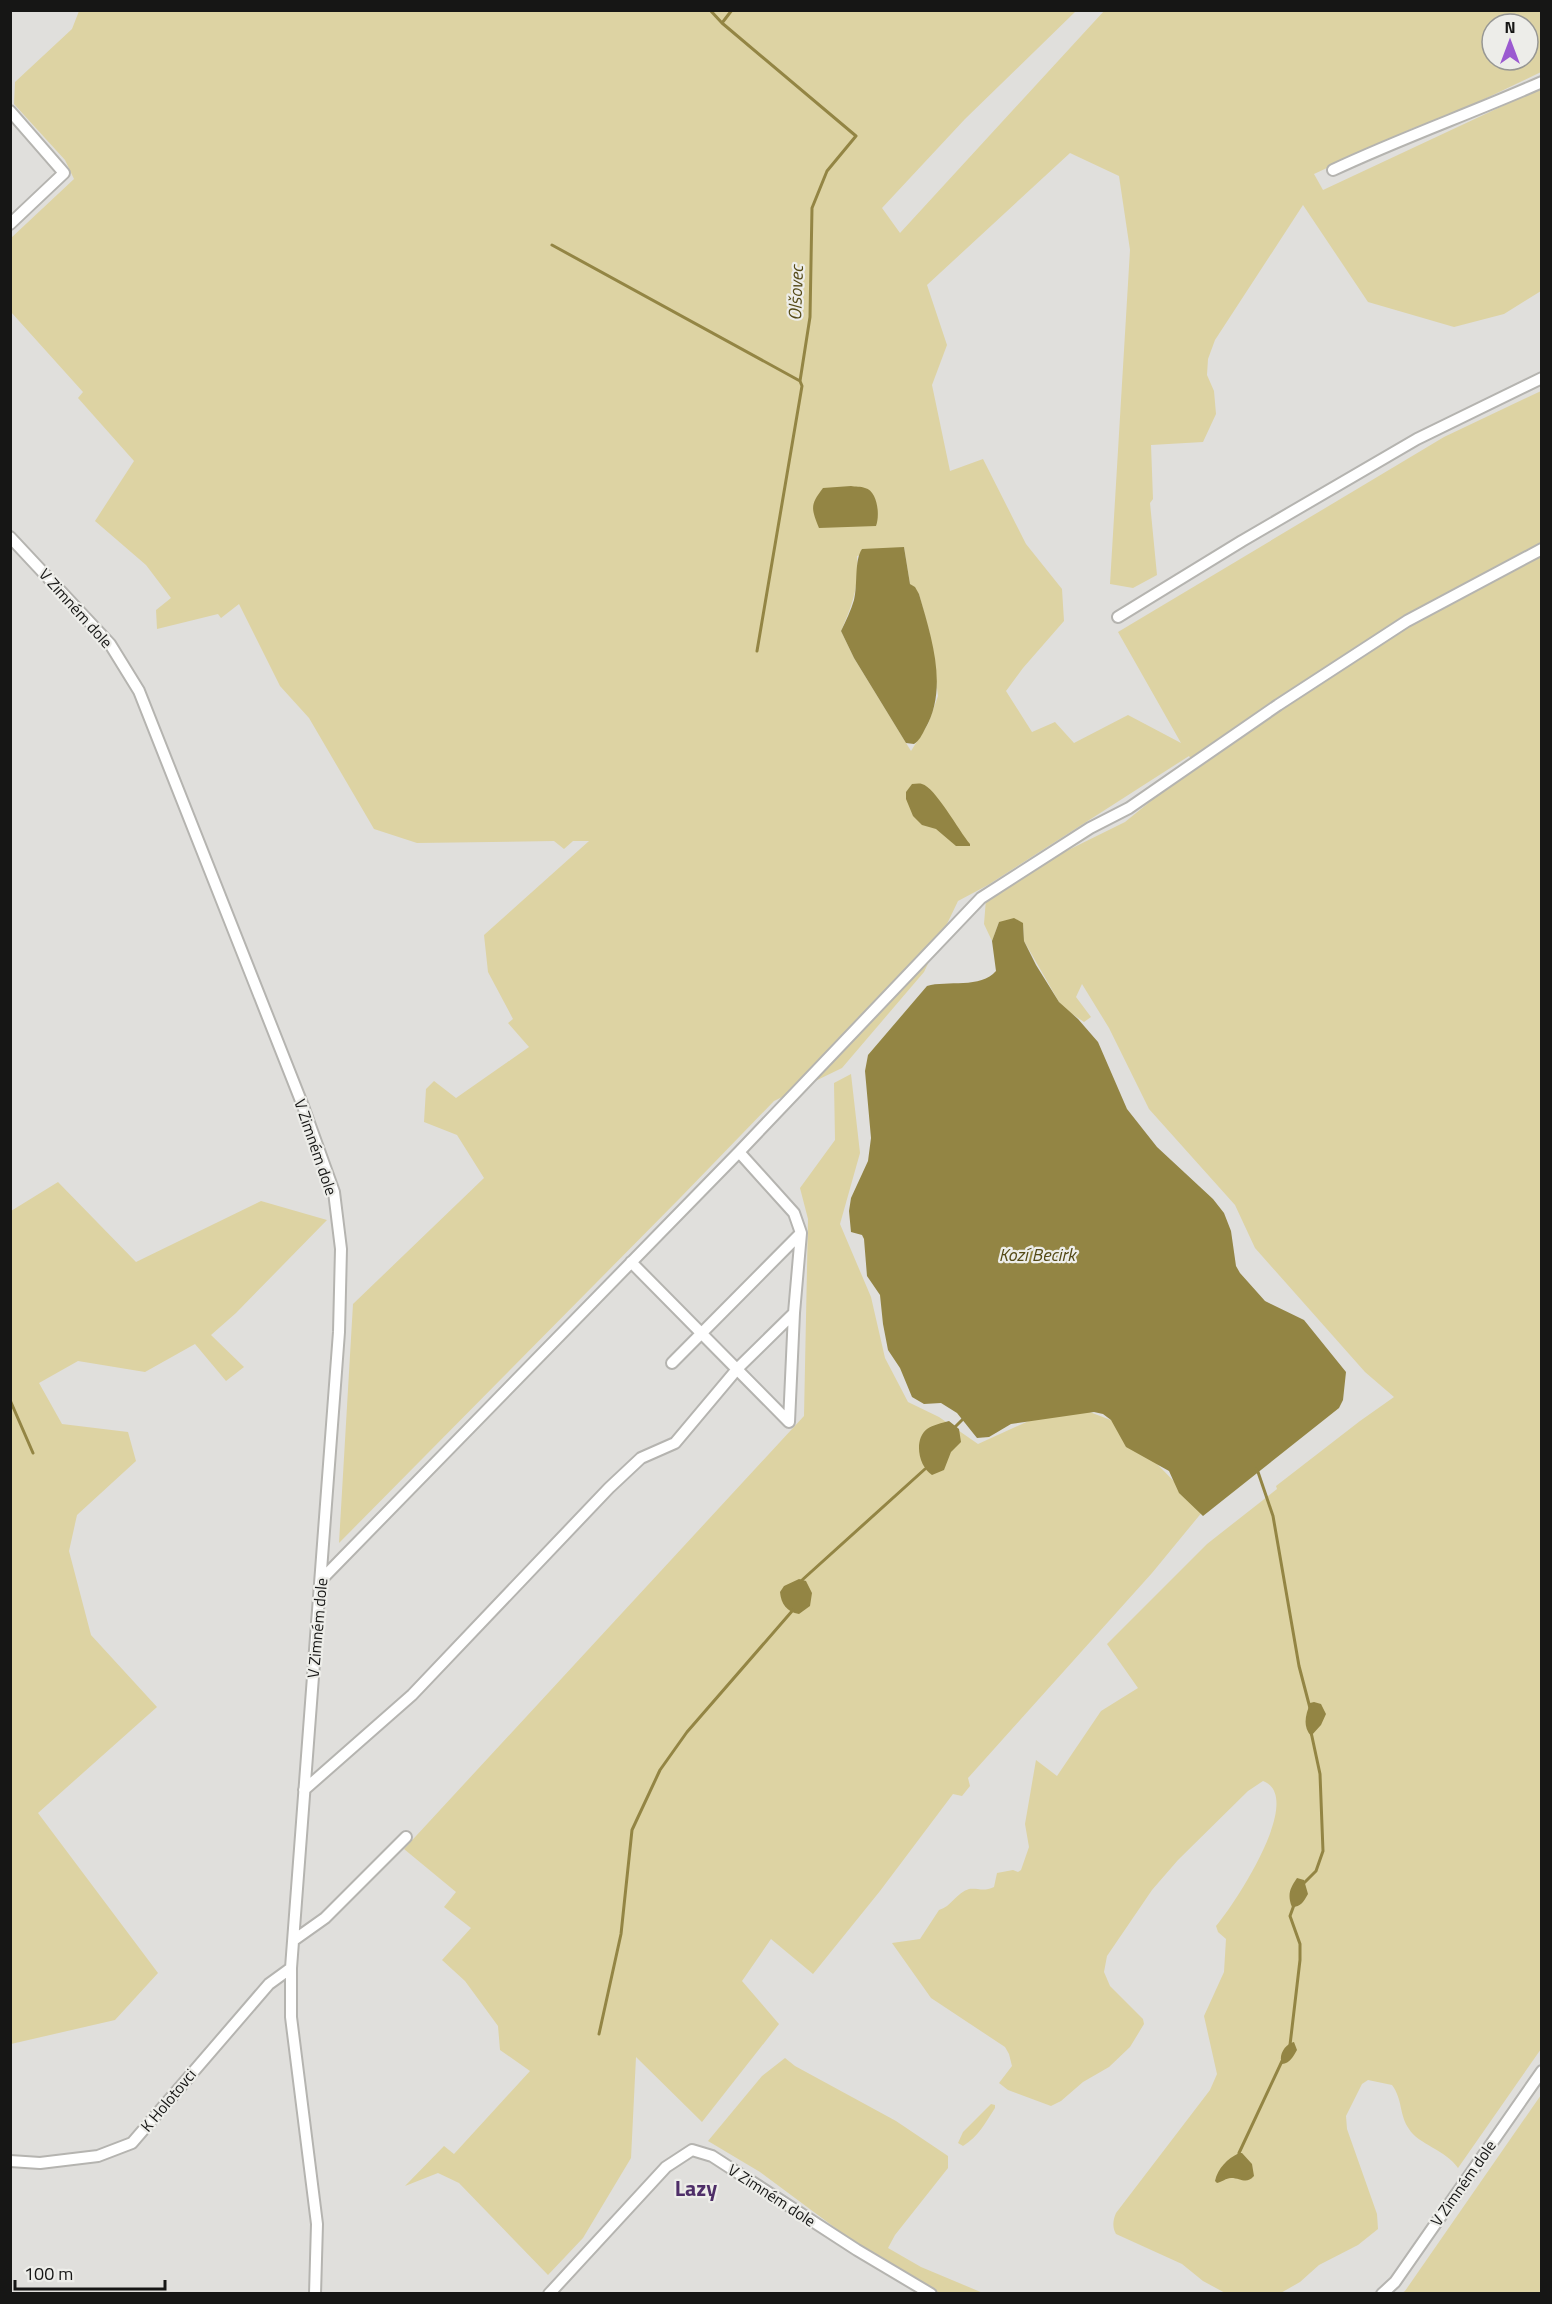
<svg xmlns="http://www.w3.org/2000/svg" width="1552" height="2304" font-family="'Titillium Web',sans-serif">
  <rect width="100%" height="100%" fill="#e0dfdc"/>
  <path fill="#ddd3a3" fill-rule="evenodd" d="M79 11H1076L965 119 882 208 900 233 1104 11H1541V72L1449 116 1450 117 1413 128 1314 174 1323 190 1541 88V291L1504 314 1454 327 1368 302 1303 205 1215 340 1208 359 1207 375 1214 391 1216 414 1203 442 1151 445 1153 499 1150 503 1157 575 1133 588 1110 584 1130 250 1119 176 1070 153 927 285 947 345 932 385 950 471 983 459 1026 544 1062 589 1064 621 1023 668 1006 691 1032 732 1055 722 1074 743 1128 715 1181 743 1118 632 1444 437 1541 391V2049L1458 2168C1446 2150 1418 2144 1409 2129 1399 2115 1403 2100 1392 2085L1368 2080 1362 2084 1346 2116 1347 2129 1377 2214 1378 2229 1358 2245 1319 2265 1300 2282 1279 2294H1227L1203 2281 1182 2264 1116 2234C1112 2227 1113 2220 1116 2213L1210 2090 1217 2074 1204 2016 1224 1972 1226 1939 1218 1932 1216 1926C1234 1905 1306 1797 1263 1781L1248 1791 1178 1860 1152 1890 1107 1956 1104 1972 1110 1986 1143 2019 1144 2024 1130 2047 1109 2067 1083 2082 1061 2101 1051 2106 1008 2090 999 2083 1012 2066 1009 2054 1005 2047 931 1998 892 1943 920 1939 939 1910C951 1907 957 1892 969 1889 978 1888 984 1892 994 1887L997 1873 1013 1870 1018 1872 1021 1870 1029 1847 1025 1824 1036 1760 1057 1776 1101 1711 1138 1688 1107 1644 1207 1544 1277 1489 1276 1486 1360 1421 1394 1397 1365 1372 1255 1248 1235 1205 1149 1109 1109 1028 1082 984 1076 997 1091 1017 1084 1022 1065 1009 1059 1002 1024 941 1023 923 999 922 992 941 984 924 986 899 1042 863 1125 822 1195 765 1189 756 988 885 958 901 924 972 842 1068 774 1101 681 1197 339 1543 353 1304 484 1178 457 1135 424 1122 426 1089 434 1081 456 1098 529 1047 508 1023 513 1019 488 972 484 935 589 841H573L564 849 554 841 417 843 374 829 309 718 280 686 239 604 221 618 218 614 157 629 156 610 171 598 146 565 95 521 134 461 78 398 83 392 11 312V238L74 179 65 160 14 104 15 82 72 29ZM1492 24H1528V60H1492ZM904 547 910 584 919 594 930 635 938 696 928 724 911 751 854 658 841 631C853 603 859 587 857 556Z
    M851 1074 860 1153 840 1224 871 1297 885 1358 908 1402 939 1417 978 1444 1044 1414 1087 1411 1116 1422 1203 1511 1152 1573 968 1778 970 1786 962 1796 953 1794 880 1891 813 1974 771 1939 742 1981 779 2024 702 2122 636 2057 631 2158 583 2238 548 2275 459 2183 438 2173 405 2186 444 2146 454 2154 530 2071 500 2050 498 2026 465 1981 442 1960 471 1928 444 1907 456 1892 404 1849 804 1416 808 1219 800 1188 835 1140 834 1083Z
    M58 1182 136 1262 261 1201 327 1220 236 1313 211 1335 244 1367 226 1381 195 1344 145 1372 78 1361 39 1383 62 1424 128 1432 136 1461 77 1515 69 1551 91 1635 157 1707 38 1813 158 1973 115 2020 11 2044V1211Z
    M785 2058 795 2066 896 2121 948 2156V2168L895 2235 888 2248 921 2267 983 2293H940L861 2247 760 2172 708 2141 762 2076Z
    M1541 2095V2293H1402L1405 2291Z
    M991 2104 995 2105V2108C986 2122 978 2137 963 2146L958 2143 963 2132Z"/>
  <path fill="#938544" d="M851 486C855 487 861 486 865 488 878 491 880 516 876 526L819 528C811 508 810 505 823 488Z
    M904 547 910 584 915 587 919 594C931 636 949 688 925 729 922 735 919 741 914 744L906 743 854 658 841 631C846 621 851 610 854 600 858 584 854 561 862 549Z
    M912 784C915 784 919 783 922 784 935 787 959 831 970 844V846H956L936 829 922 825 913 816 906 799V792Z
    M1014 918 1023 923 1024 941 1036 965 1059 1002 1078 1019 1098 1042 1127 1109 1157 1147 1213 1199 1224 1213 1231 1231 1236 1266 1240 1273 1265 1301 1304 1320 1346 1372 1343 1400 1339 1408 1203 1516 1179 1493 1169 1471 1126 1447 1111 1420 1103 1414 1094 1412 1011 1424 989 1437 977 1438 957 1413 941 1403 924 1404 912 1397 900 1368 888 1350 883 1324 880 1295 867 1276 864 1239 862 1235 851 1232 849 1211 851 1198 868 1161 871 1138 865 1071 868 1055 927 986C947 980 981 989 996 971L992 941 999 922Z
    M949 1421 959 1429 961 1442 951 1452 944 1470 932 1475C919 1467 913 1440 927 1429 933 1425 942 1423 949 1421Z
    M799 1579 806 1581 812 1593 810 1606 799 1614C787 1612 781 1604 780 1592L784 1586Z
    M1314 1702 1321 1704 1326 1714 1321 1725 1311 1736C1302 1725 1306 1715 1310 1703Z
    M1297 1878 1304 1880 1308 1894C1304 1901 1301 1907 1292 1907 1287 1895 1290 1888 1297 1878Z
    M1294 2042 1297 2050C1293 2057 1290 2063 1282 2064 1278 2055 1285 2044 1294 2042Z
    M1239 2153H1242L1252 2164 1254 2176C1246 2185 1241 2178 1231 2178 1226 2178 1222 2182 1217 2183L1215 2181C1218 2168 1227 2159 1239 2153Z"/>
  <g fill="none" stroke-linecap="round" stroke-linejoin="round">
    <path stroke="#938544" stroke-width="3" d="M710 10 722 23
      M732 10 722 23 856 136 827 171 812 208 810 317 800 381 802 386 757 651
      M552 245 800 381
      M10 1400 33 1453
      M955 1427 965 1417
      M1256 1469 1258 1472 1273 1516 1299 1666 1310 1708
      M801 1581 925 1469
      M1304 1883 1316 1871 1323 1851 1320 1774 1311 1732
      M599 2034 621 1934 632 1830 660 1770 687 1732 793 1610
      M1290 2045 1300 1960V1944L1290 1916 1294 1905
      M1239 2153 1283 2059"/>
    <g stroke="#b5b4b0" stroke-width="14">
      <path id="minor" d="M10 111 64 173 10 224
        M1333 170C1401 138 1472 113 1542 82
        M10 537 110 644 139 691 303 1106 334 1192 341 1249 339 1332 291 1968V2017L317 2224 315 2294
        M1118 617 1242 541 1417 439 1542 378
        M631 1262 789 1422 794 1313
        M672 1363 801 1233
        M321 1580 739 1152 981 898 1090 828 1129 808 1278 705 1407 621 1542 549
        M304 1790 412 1695 609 1488 641 1458 675 1443 738 1368 794 1313 801 1233 794 1213 739 1152
        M294 1940 325 1918 406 1837
        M10 2161 40 2163 98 2156 132 2143 269 1984 291 1968
        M549 2294 666 2167 692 2150 712 2156 857 2250 931 2294
        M1382 2294 1395 2282 1542 2071"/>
    </g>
    <use href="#minor" stroke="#fff" stroke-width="10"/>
  </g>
  <g text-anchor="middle" stroke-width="4.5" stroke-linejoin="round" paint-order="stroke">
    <g font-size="16" fill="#161615" stroke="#edede9">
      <text transform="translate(76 608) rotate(48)" y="6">V Zimném dole</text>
      <text transform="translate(316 1147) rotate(71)" y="6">V Zimném dole</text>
      <text transform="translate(317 1628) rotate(-85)" y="6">V Zimném dole</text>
      <text transform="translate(168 2100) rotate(-50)" y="6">K Holotovci</text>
      <text transform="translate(1463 2183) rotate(-55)" y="6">V Zimném dole</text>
      <text transform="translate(772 2195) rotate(33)" y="6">V Zimném dole</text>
    </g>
    <g font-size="18" font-style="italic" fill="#544916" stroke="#edede9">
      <text transform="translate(796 293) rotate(-88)" y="6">Olšovec</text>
      <text x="1037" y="1261">Kozí Becirk</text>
    </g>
    <g font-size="22" font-weight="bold" fill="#4e2e68" stroke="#edede9">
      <text x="696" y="2196">Lazy</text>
    </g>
  </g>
  <rect width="1552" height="2304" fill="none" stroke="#161615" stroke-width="24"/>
  <g transform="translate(1510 42)"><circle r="28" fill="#edede9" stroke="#979794" stroke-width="1.5"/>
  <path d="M0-4.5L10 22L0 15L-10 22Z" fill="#9b5ad0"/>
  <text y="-9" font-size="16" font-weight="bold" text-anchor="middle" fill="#161615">N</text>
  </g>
  <path d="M15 2280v9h150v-9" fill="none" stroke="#161615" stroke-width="3"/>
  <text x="24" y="2280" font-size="18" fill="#161615" stroke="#edede9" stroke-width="4.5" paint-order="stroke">100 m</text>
</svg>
